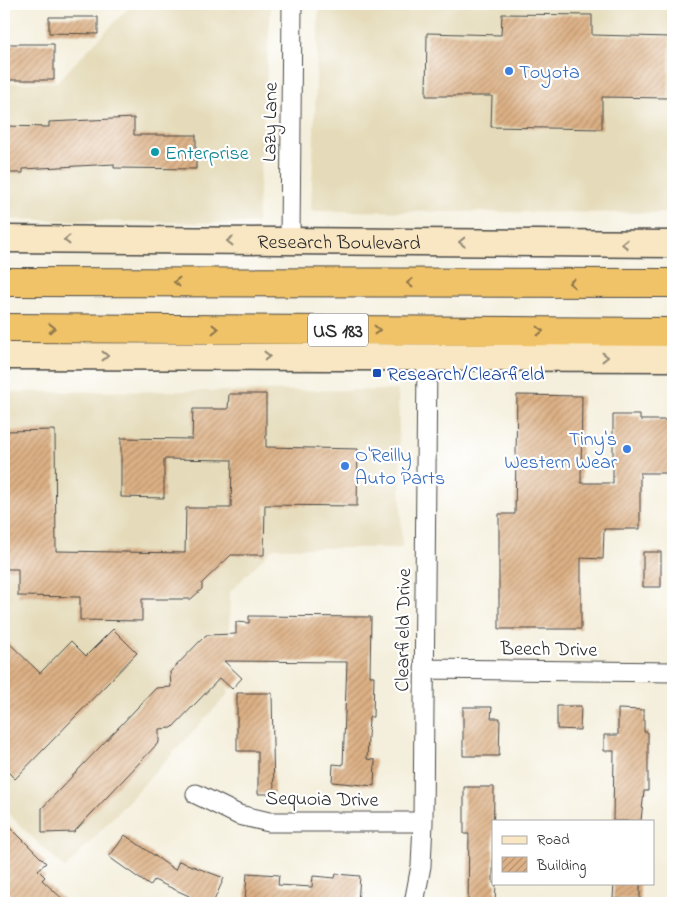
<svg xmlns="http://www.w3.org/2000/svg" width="677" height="907" font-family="'Indie Flower',sans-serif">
  <defs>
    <pattern id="building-hatch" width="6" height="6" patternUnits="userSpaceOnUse" patternTransform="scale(1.25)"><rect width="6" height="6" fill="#ddb185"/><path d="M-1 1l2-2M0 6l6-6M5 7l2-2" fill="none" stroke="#b3906d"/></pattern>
  </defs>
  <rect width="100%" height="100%" fill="#fff"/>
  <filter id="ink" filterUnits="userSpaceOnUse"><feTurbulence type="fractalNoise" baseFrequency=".02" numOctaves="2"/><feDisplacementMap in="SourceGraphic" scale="10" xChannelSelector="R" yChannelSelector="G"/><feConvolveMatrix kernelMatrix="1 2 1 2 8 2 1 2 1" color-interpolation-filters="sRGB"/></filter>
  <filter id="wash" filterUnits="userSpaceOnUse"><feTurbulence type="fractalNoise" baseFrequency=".0096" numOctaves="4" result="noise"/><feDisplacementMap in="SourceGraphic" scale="20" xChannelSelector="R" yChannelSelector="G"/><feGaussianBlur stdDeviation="1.12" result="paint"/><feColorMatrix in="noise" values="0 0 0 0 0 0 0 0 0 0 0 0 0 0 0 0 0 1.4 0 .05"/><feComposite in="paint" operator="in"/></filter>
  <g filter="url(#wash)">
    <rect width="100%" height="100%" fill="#f4efdc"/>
    <path fill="#e5dbba" d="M132 4H271L257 224 4 219V83L57 82Z
      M319 4H673V213L311 211Z
      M398 390 402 548H273L230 592 228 694 65 869 4 810V392Z"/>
    <g id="blocks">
      <path fill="url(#building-hatch)" d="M502 14 592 15V35L670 37 668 98 602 97V129L491 127 492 96H426L427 33 501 35Z
        M49 17H98V34L49 33Z
        M4 44H54V80H4Z
        M134 118V135H196V169L114 168V164L23 169V173H4V126L49 127V122Z
        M229 394H266V447L358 449 357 506 265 505 264 555H231L202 583V589L191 599H142V621L80 620V597L18 596V569H4V431L55 430 56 551 185 553 186 508H231L232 460 164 459V498L121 497V438L192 439 193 409H228Z
        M517 395 582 396 581 483H613V415H640V420H673V473H640V529H604L603 559 581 558V629H499V514H515Z
        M643 552H661V587H643Z
        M249 616 371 617 370 676H374L373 717H369L367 759 375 760 374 786 332 782 333 764 343 765 347 662 224 661 242 678 232 689 220 678 172 728 159 729V742L74 832 42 833V808L156 688 171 687 170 672 206 635 236 634V622L249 623Z
        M113 629 137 653 15 779 4 768V638L40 673 71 641 86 656Z
        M237 693H272L274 794H258V751H237Z
        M557 706H581L580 730 557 729Z
        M463 707H492L491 718H500L499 756H463Z
        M618 709 644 710V732H648V791H644L641 821H613L614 751H604V735H618Z
        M464 787H494L493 883H496L495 903H468L469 834H464Z
        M4 821 46 863 38 870 45 877 42 880 67 903H4Z
        M125 835 175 870 179 861 224 878 213 903H186L189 896 154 880 150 886 109 857Z
        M247 873 279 875 278 885 312 887 313 876 335 878 336 874 360 876 358 903H245Z
        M614 883H640V899H613Z"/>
    </g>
  </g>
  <g filter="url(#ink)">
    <use href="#blocks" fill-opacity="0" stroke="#494846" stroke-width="1"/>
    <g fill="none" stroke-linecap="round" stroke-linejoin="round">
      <g stroke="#494846" stroke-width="21">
        <path id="minor" d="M290 241 292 4
          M424 669 673 672
          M196 794 239 815 269 822H423
          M414 903 421 866 423 822 427 357"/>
      </g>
      <g stroke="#494846" stroke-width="29">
        <g id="secondary">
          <path id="s1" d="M4 239 673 244"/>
          <path d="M4 356 673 358"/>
        </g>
      </g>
      <g stroke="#494846" stroke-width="30">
        <path id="motorway" d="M4 282 673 283
          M4 328 673 332"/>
      </g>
      <use href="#minor" stroke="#fff" stroke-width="19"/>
      <use href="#secondary" stroke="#f9e7c3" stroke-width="26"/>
      <use href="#motorway" stroke="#f0c369" stroke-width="28"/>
    </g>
    <defs><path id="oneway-chevron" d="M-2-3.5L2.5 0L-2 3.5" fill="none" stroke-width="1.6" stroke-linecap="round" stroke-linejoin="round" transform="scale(1.25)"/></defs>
    <g stroke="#928977">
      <use href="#oneway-chevron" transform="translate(67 240) rotate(-180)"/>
      <use href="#oneway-chevron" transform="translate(230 241) rotate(-180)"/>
      <use href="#oneway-chevron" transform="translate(462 242) rotate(-180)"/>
      <use href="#oneway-chevron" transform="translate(625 244) rotate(-180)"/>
      <use href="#oneway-chevron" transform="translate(105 356)"/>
      <use href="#oneway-chevron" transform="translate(267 356)"/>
      <use href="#oneway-chevron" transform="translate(605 357)"/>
    </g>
    <g stroke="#8e774a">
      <use href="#oneway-chevron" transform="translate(177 282) rotate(-180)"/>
      <use href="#oneway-chevron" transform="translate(410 283) rotate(-180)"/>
      <use href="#oneway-chevron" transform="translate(572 283) rotate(-180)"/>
      <use href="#oneway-chevron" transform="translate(52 328)"/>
      <use href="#oneway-chevron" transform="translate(215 329)"/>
      <use href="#oneway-chevron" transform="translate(377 330)"/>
      <use href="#oneway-chevron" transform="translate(540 331)"/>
    </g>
  </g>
  <g fill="#3f7fe0" stroke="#fff" stroke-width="2">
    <circle cx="509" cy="71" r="5"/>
    <circle cx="627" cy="449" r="5"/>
    <circle cx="345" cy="466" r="5"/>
  </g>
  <circle fill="#0f9aa8" stroke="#fff" stroke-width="2" cx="155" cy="152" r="5"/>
  <rect fill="#1a4fb4" stroke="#fff" stroke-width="2" x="372" y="368" width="10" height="10" rx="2.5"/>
  <g text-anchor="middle" stroke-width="4.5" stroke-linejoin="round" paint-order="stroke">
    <rect fill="#fff" stroke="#6b6b6b" stroke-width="1" x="308" y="313.5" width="60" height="33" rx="4"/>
    <g font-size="19" font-weight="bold" fill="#2b2b2b">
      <text x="338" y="337">US 183</text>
    </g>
    <g font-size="20" fill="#366cbe" stroke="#fff" text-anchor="start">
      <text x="519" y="78">Toyota</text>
      <text x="617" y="445" text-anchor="end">Tiny's<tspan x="617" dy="23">Western Wear</tspan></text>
      <text x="355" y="461">O'Reilly<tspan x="355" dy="23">Auto Parts</tspan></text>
    </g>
    <g font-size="20" fill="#2b2b2b" stroke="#fff">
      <text transform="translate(269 122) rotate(-89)" y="7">Lazy Lane</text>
      <text dy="7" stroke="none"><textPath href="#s1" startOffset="335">Research Boulevard</textPath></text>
      <text transform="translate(402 630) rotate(-89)" y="7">Clearfield Drive</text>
      <text transform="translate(549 648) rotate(1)" y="7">Beech Drive</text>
      <text transform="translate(322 798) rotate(1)" y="7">Sequoia Drive</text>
    </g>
    <g font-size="20" fill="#0d838f" stroke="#fff" text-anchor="start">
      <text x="165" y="159">Enterprise</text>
    </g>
    <g font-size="20" fill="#164399" stroke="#fff" text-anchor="start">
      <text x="387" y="380">Research/Clearfield</text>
    </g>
  </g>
  <rect width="677" height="907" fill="none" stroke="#fff" stroke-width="20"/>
  <rect x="492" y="820" width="162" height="65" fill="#ffffff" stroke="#aaaaaa"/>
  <rect x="502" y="836" width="25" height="8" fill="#f9e7c3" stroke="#aaaaaa"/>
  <text x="537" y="844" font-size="15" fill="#2b2b2b">Road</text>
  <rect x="502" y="857" width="25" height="15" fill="url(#building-hatch)" stroke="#aaaaaa"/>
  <text x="537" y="870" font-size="15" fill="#2b2b2b">Building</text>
</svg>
